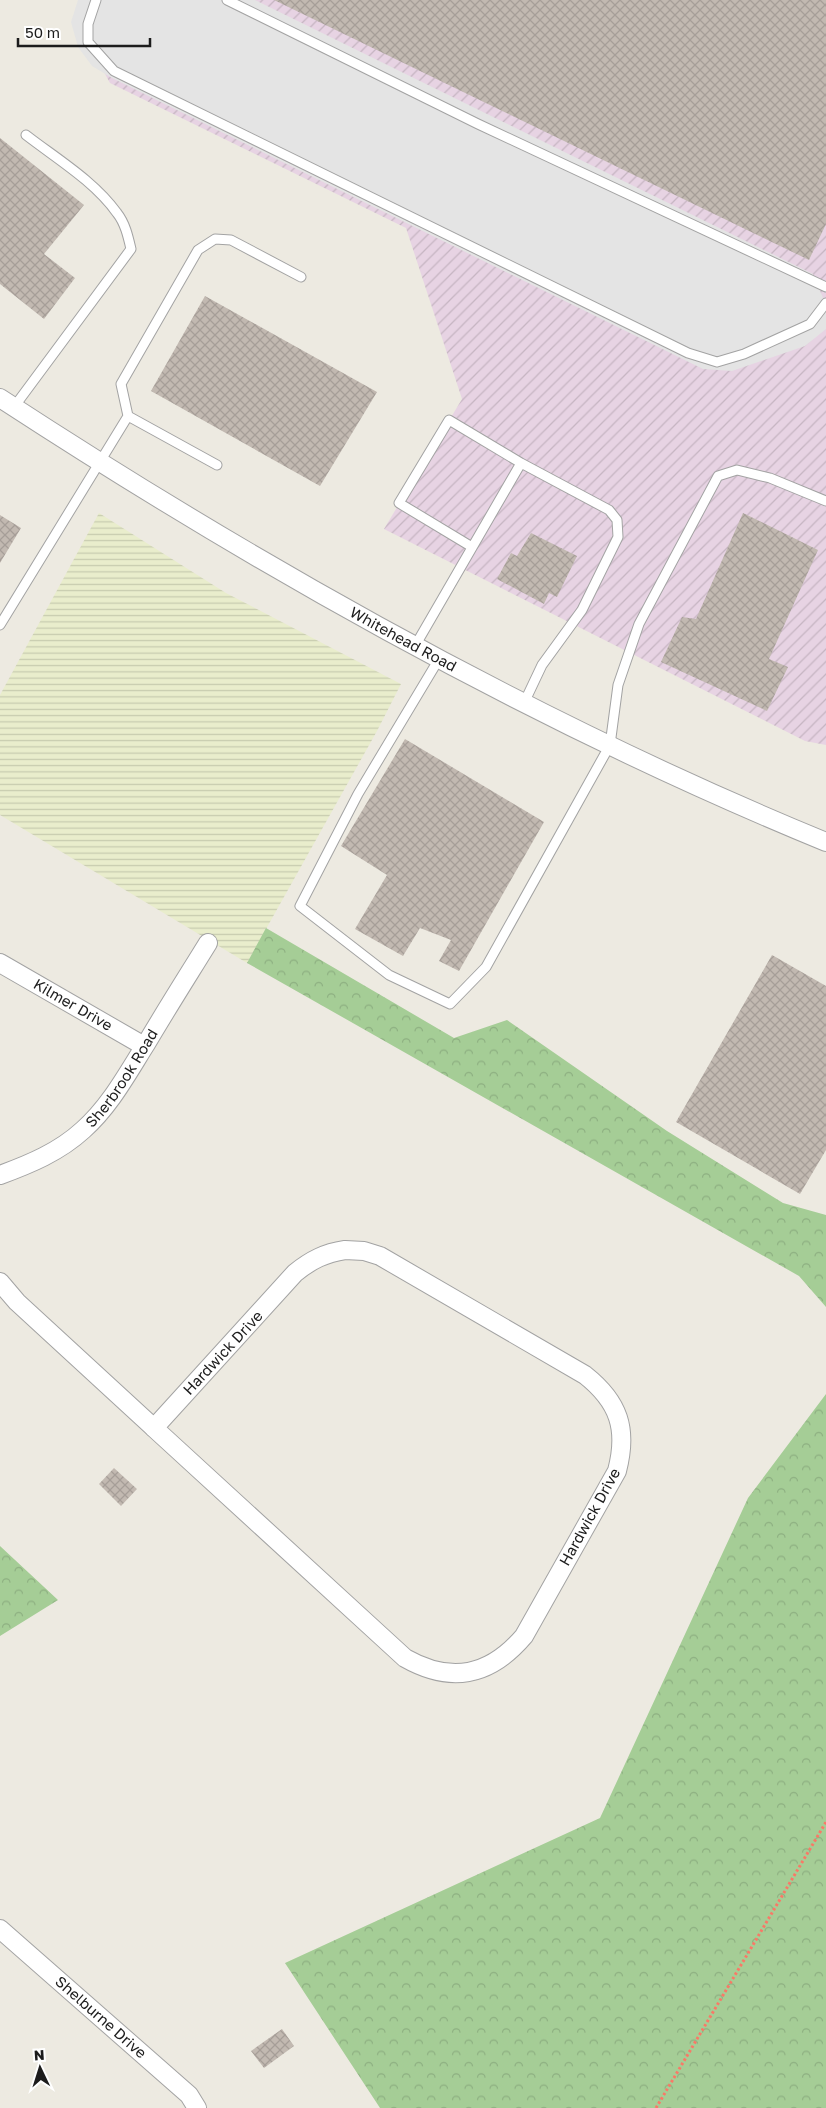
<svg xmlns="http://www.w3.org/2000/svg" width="826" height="2108" font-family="'Golos Text',sans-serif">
  <defs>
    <pattern id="industrial-furrows" width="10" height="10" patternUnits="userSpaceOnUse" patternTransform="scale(1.25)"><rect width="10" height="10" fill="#e7d3e3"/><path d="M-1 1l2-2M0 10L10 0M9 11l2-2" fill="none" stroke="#c6b5c2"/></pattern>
    <pattern id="farmland-rules" width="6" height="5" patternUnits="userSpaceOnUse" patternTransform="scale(1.25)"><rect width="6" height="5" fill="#e9edcc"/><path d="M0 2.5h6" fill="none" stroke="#c7cbaf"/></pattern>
    <pattern id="forest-crowns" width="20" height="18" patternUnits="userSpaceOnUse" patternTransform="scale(1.25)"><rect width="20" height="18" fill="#a5cd96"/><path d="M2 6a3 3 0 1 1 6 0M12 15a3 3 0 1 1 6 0" fill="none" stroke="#8daf81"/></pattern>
    <pattern id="building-cross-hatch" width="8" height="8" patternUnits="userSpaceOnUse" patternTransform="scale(1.25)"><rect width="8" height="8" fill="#c2b9b1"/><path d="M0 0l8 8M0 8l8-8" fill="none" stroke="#a69e98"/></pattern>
  </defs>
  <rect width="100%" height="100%" fill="#edeae1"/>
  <path fill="url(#industrial-furrows)" d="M83 0H826V745L805 741 384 529 462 399 406 228 110 83 76 21Z"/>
  <path fill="url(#farmland-rules)" d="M99 513 226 593 401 684 377 731 247 963 0 815V695Z"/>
  <path fill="url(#forest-crowns)" d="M266 928 454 1038 507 1020 667 1131 783 1203 826 1215V1307L799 1276 247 963Z
    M826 1394V2108H380L285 1963 600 1818 748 1498Z
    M0 1546 58 1600 0 1636Z"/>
  <path fill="#e4e4e4" d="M78 0H255L813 274 826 305V329L805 346 732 371 703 369 112 78 92 66 78 47 71 22Z"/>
  <path fill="url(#building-cross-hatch)" d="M274 0H826V224L809 260Z
    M0 138 84 205 44 254 75 278 44 319 0 284Z
    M205 296 377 392 320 486 151 391Z
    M743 513 818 550 769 659 788 667 767 711 661 662 682 617 696 619Z
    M0 515 21 528 0 563Z
    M531 533 577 556 557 597 549 593 544 604 497 579 511 553 517 556Z
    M405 739 544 822 459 971 439 961 451 940 420 928 403 956 355 929 387 875 341 846Z
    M772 955 826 986V1150L800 1194 676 1122Z
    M114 1468 137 1489 121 1506 99 1484Z
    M282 2029 294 2046 264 2068 251 2051Z"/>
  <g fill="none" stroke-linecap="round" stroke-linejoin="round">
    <g stroke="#a3a3a3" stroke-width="11">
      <path id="service" d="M96 0 88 24V42L114 71 688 353 717 362 744 354 810 324 826 303
        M227 0 478 124 826 287
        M14 407 131 249C128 236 125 223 117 213 94 181 57 159 26 135
        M128 416 217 465
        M472 547 399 503 449 420 521 463 609 510 617 520 618 537 582 610 542 665 524 703
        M0 625 128 416 121 384 198 250 215 239 231 240 301 277
        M415 646 521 463
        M439 659 358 794 300 906 389 975 450 1004 486 967 610 745 618 685 639 624 718 476 737 470 770 478 826 501"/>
    </g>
    <g stroke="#a3a3a3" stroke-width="20">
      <g id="minor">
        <path id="s1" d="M0 398C262 569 536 723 826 842"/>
        <path id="s2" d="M0 963 144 1046"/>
        <path id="s3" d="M0 1175C30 1164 59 1152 83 1130 110 1106 127 1074 146 1044 166 1010 187 977 208 943"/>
        <path d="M345 1250 364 1251 380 1256 585 1375C619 1402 628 1429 617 1471L524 1636C490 1676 451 1684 405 1658L154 1428 295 1273C311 1260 325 1253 345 1250Z"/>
        <path d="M0 1282 17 1302 154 1428"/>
        <path id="s4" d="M0 1929 189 2095 197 2108"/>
      </g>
    </g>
    <path stroke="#f97967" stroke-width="3" stroke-dasharray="2.5 2.5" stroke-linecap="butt" d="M656 2108 826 1822"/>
    <use href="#service" stroke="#fff" stroke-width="9"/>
    <use href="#minor" stroke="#fff" stroke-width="18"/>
  </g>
  <g text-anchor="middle" stroke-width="4" stroke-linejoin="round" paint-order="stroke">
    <g font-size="15" fill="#1c1c1c" stroke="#fff">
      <text dy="5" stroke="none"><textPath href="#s1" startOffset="470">Whitehead Road</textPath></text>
      <text dy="5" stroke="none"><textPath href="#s2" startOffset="84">Kilmer Drive</textPath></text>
      <text dy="5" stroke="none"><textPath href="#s3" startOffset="160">Sherbrook Road</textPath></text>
      <text transform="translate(223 1353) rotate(-47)" y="5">Hardwick Drive</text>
      <text transform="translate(590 1517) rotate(-61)" y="5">Hardwick Drive</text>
      <text dy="5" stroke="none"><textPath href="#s4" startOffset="134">Shelburne Drive</textPath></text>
    </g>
  </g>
  <g transform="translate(40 2068) rotate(356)" stroke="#ffffff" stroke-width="4" paint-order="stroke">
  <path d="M0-4L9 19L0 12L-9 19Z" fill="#1c1c1c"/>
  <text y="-8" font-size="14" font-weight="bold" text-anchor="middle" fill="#1c1c1c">N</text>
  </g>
  <path d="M18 38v8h132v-8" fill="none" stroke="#1c1c1c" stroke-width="2.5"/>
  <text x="25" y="38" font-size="15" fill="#1c1c1c" stroke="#ffffff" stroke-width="4" paint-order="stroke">50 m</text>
</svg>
